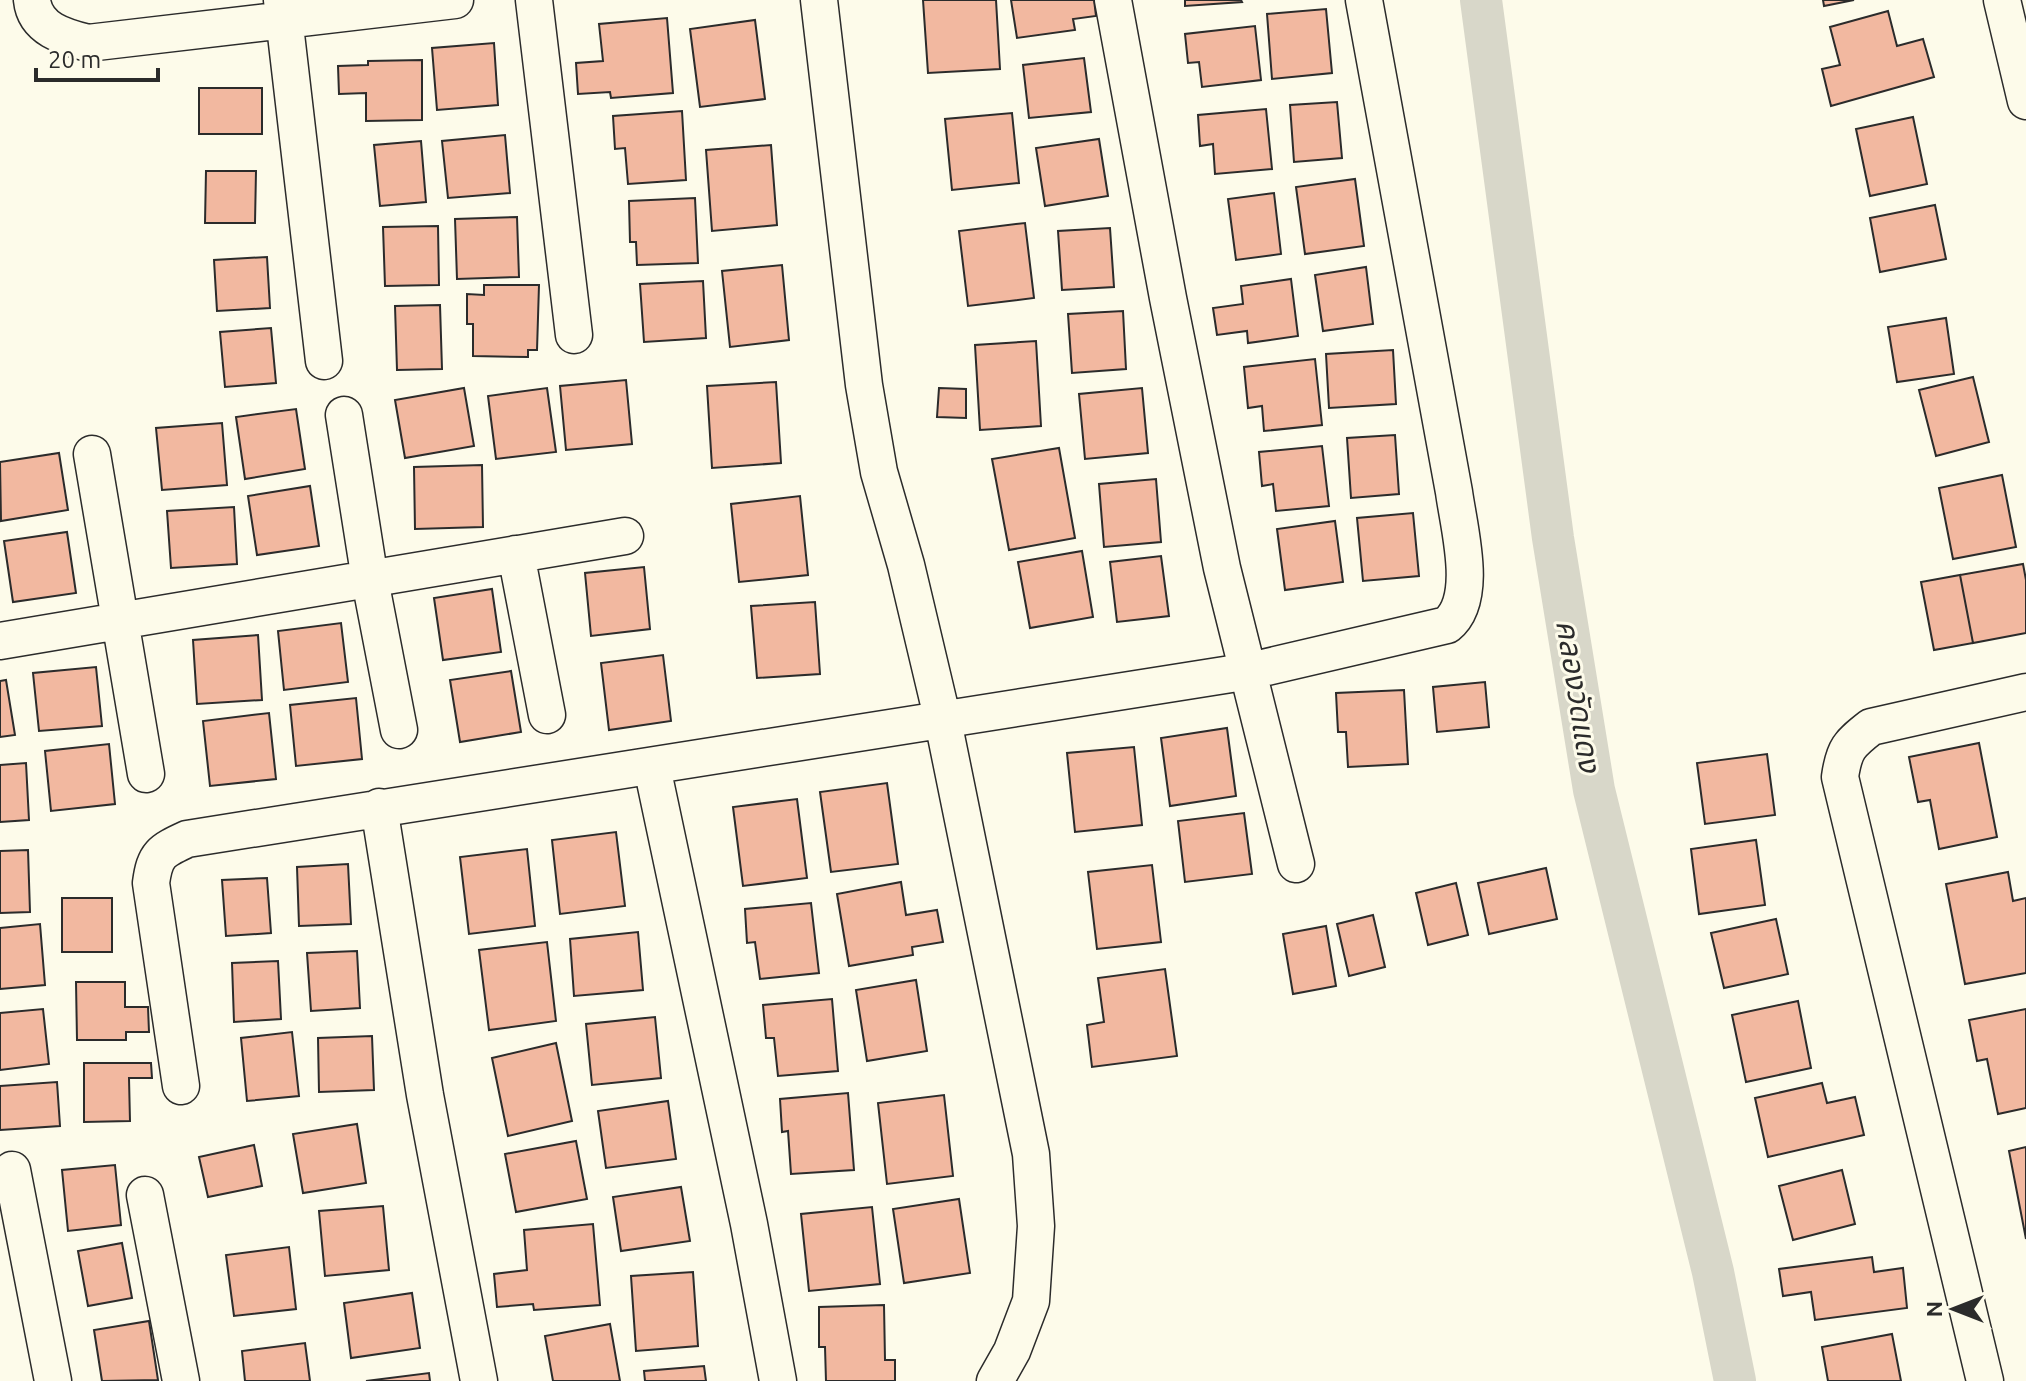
<svg xmlns="http://www.w3.org/2000/svg" width="2026" height="1381" font-family="Ubuntu,'Noto Sans Thai',sans-serif">
  <rect width="100%" height="100%" fill="#fdfbea"/>
  <g fill="none" stroke-linecap="round" stroke-linejoin="round">
    <path stroke="#d8d7c9" stroke-width="42" d="M1481 0 1553 538 1594 790 1713 1272 1735 1381"/>
  </g>
  <path fill="#f2b8a0" stroke="#2b2b2b" stroke-width="2" d="M923 0H996L1000 69 928 73Z
    M1011 0H1094L1096 16 1073 19 1075 30 1017 38Z
    M1185 0H1241L1242 2 1185 6Z
    M1823 0H1854L1824 6Z
    M1326 9 1332 73 1272 79 1267 14Z
    M1888 11 1897 46 1923 39 1934 77 1831 106 1822 69 1840 65 1830 27Z
    M667 18 673 93 611 98 610 92 578 94 576 63 603 61 599 24Z
    M755 20 765 99 700 107 690 29Z
    M1255 26 1261 80 1202 87 1199 62 1188 63 1185 34Z
    M494 43 498 105 437 110 432 48Z
    M1084 58 1091 112 1029 118 1023 65Z
    M422 60V120L366 121V93L339 94 338 66 368 65V61Z
    M199 88H262V134H199Z
    M1337 102 1342 158 1294 162 1290 105Z
    M1266 109 1272 169 1215 174 1213 144 1200 146 1198 115Z
    M682 111 686 180 628 184 625 148 615 149 613 116Z
    M1012 113 1019 183 952 190 945 119Z
    M1913 117 1927 184 1870 196 1856 129Z
    M505 135 510 193 448 198 442 141Z
    M1099 139 1108 196 1045 206 1036 148Z
    M421 141 426 202 380 206 374 145Z
    M771 145 777 225 712 231 706 150Z
    M206 171H256L255 223H205Z
    M1355 179 1364 246 1305 254 1296 187Z
    M1274 193 1281 254 1236 260 1228 199Z
    M695 198 698 263 637 265 636 242H630L629 201Z
    M1935 205 1946 259 1880 272 1870 218Z
    M517 217 519 277 457 279 455 219Z
    M1025 223 1034 298 968 306 959 231Z
    M438 226 439 285 385 286 383 227Z
    M1110 228 1114 287 1062 290 1058 231Z
    M267 257 270 308 217 311 214 260Z
    M782 265 789 340 730 347 722 271Z
    M1366 267 1373 324 1323 331 1315 275Z
    M1291 279 1298 336 1248 343 1247 331 1217 335 1213 308 1243 304 1241 286Z
    M703 281 706 338 644 342 640 284Z
    M484 285H539L537 350H528V357L473 356V324H467V294L484 295Z
    M440 305 442 369 397 370 395 306Z
    M1123 311 1126 369 1072 373 1068 314Z
    M1946 318 1954 374 1897 382 1888 327Z
    M271 328 276 383 225 387 220 332Z
    M1036 341 1041 426 980 430 975 345Z
    M1393 350 1396 404 1329 408 1326 354Z
    M1315 359 1322 425 1264 431 1262 406 1248 408 1244 367Z
    M1973 377 1989 442 1936 456 1919 390Z
    M626 380 632 444 566 450 560 386Z
    M776 382 781 463 712 468 707 386Z
    M464 388 474 446 405 458 395 400Z
    M547 388 556 452 496 459 488 396Z
    M939 388 966 389V418L937 417Z
    M1142 388 1148 453 1085 459 1079 394Z
    M296 409 305 469 245 479 236 417Z
    M222 423 227 485 162 490 156 428Z
    M1395 435 1399 494 1351 498 1347 438Z
    M1322 446 1329 506 1276 511 1273 484 1262 486 1259 452Z
    M1059 448 1075 538 1009 550 992 459Z
    M59 453 68 510 1 521 0 462Z
    M482 465 483 527 415 529 414 467Z
    M2002 475 2016 547 1953 559 1939 488Z
    M1156 479 1161 542 1104 547 1099 484Z
    M310 486 319 546 257 555 248 496Z
    M800 496 808 575 739 582 731 504Z
    M234 507 237 564 171 568 167 511Z
    M1413 513 1419 576 1363 581 1357 518Z
    M1335 521 1343 582 1285 590 1277 529Z
    M67 532 76 593 13 602 4 541Z
    M1082 551 1093 617 1030 628 1018 562Z
    M1161 556 1169 616 1117 622 1110 562Z
    M2023 564 2026 580V633L1973 643 1960 575Z
    M644 567 650 629 591 636 585 573Z
    M1960 575 1973 643 1934 650 1921 582Z
    M492 589 501 652 443 660 434 598Z
    M815 602 820 674 757 678 751 606Z
    M341 623 348 682 284 690 278 631Z
    M258 635 262 700 197 704 193 640Z
    M663 655 671 721 609 730 601 663Z
    M96 667 102 726 39 731 33 673Z
    M511 671 521 732 460 742 450 680Z
    M6 680 15 735 0 737V681Z
    M1485 682 1489 727 1437 732 1433 687Z
    M1404 690 1408 764 1348 767 1346 732H1338L1336 693Z
    M356 698 362 759 296 766 290 705Z
    M269 713 276 779 210 786 203 721Z
    M1227 728 1236 796 1170 806 1161 738Z
    M1979 743 1997 837 1939 849 1930 800 1918 802 1909 757Z
    M109 744 115 804 51 811 45 751Z
    M1134 747 1142 825 1075 832 1067 753Z
    M1767 754 1775 815 1705 824 1697 763Z
    M26 763 29 820 0 822V765Z
    M887 783 898 864 831 872 820 792Z
    M797 799 807 878 743 886 733 807Z
    M1244 813 1252 874 1185 882 1178 821Z
    M616 832 625 906 560 914 552 840Z
    M1756 840 1765 905 1699 914 1691 849Z
    M527 849 535 926 469 934 460 857Z
    M28 850 30 912 0 913V851Z
    M348 864 351 924 299 926 297 867Z
    M1152 865 1161 942 1097 949 1088 872Z
    M1546 868 1557 919 1489 934 1478 883Z
    M2008 872 2013 901 2026 898V973L1965 984 1946 884Z
    M267 878 271 933 226 936 222 880Z
    M901 882 906 915 937 910 943 942 912 947 913 955 849 966 837 894Z
    M1456 883 1468 935 1428 945 1416 893Z
    M62 898H112V952H62Z
    M811 903 819 973 760 979 755 942 747 943 745 909Z
    M1373 915 1385 967 1349 976 1337 924Z
    M1776 919 1788 974 1724 988 1711 933Z
    M40 924 45 985 0 989V928Z
    M1326 926 1336 986 1293 994 1283 934Z
    M638 932 643 990 574 996 570 939Z
    M547 942 556 1021 489 1030 479 950Z
    M357 951 360 1008 311 1011 307 953Z
    M278 961 281 1019 234 1022 232 963Z
    M1165 969 1177 1056 1092 1067 1087 1025 1104 1022 1098 978Z
    M916 980 927 1051 867 1061 856 990Z
    M76 982H125V1007H148L149 1032H126V1040H77Z
    M832 999 838 1071 778 1076 774 1038H766L763 1005Z
    M1798 1001 1811 1068 1746 1082 1732 1015Z
    M43 1009 49 1064 0 1070V1013Z
    M2026 1009V1108L1998 1114 1987 1059 1977 1061 1969 1020Z
    M655 1017 661 1078 592 1085 586 1024Z
    M292 1032 299 1096 247 1101 241 1038Z
    M372 1036 374 1090 319 1092 318 1038Z
    M556 1043 572 1121 508 1136 492 1058Z
    M84 1063H151L152 1078H129L130 1121 84 1122Z
    M57 1082 60 1126 0 1130V1086Z
    M1822 1083 1827 1103 1855 1097 1864 1135 1768 1157 1755 1098Z
    M848 1093 854 1170 791 1174 788 1131 782 1132 780 1099Z
    M944 1095 953 1176 887 1184 878 1103Z
    M668 1101 676 1159 606 1168 598 1111Z
    M357 1124 366 1183 303 1193 293 1134Z
    M576 1141 587 1199 516 1212 505 1154Z
    M254 1145 262 1186 208 1197 199 1157Z
    M2026 1147V1239L2009 1151Z
    M115 1165 121 1225 68 1231 62 1170Z
    M1842 1170 1855 1224 1793 1240 1779 1186Z
    M681 1187 690 1241 621 1251 613 1197Z
    M959 1199 970 1273 904 1283 893 1209Z
    M383 1206 389 1270 325 1276 319 1211Z
    M872 1207 880 1284 809 1291 801 1214Z
    M593 1224 600 1305 534 1310 533 1304 497 1307 494 1274 527 1270 524 1230Z
    M122 1243 132 1298 88 1306 78 1251Z
    M289 1247 296 1309 234 1316 226 1255Z
    M1872 1257 1874 1272 1903 1268 1907 1308 1815 1320 1811 1292 1783 1296 1779 1269Z
    M693 1272 698 1346 636 1351 631 1276Z
    M412 1293 420 1348 351 1358 344 1303Z
    M884 1305 885 1360H895V1381H826L825 1347H819V1307Z
    M149 1321 158 1380 102 1381 94 1330Z
    M610 1324 620 1381H553L545 1336Z
    M1892 1334 1901 1381H1828L1822 1347Z
    M305 1343 310 1381H245L242 1351Z
    M704 1366 706 1381H645L644 1371Z
    M429 1373 430 1381H366Z"/>
  <g fill="none" stroke-linecap="round" stroke-linejoin="round">
    <g stroke="#2b2b2b" stroke-width="39">
      <path id="street" d="M32 0C35 29 64 37 88 43L455 0
        M282 0 324 361
        M534 0 574 335
        M819 0 864 385 879 472 906 565 943 721 1031 1154 1036 1226 1031 1301 1012 1351 995 1381
        M1113 0 1168 298 1222 568 1296 864
        M2002 0 2026 101
        M344 415 370 580 399 730
        M92 454 146 774
        M516 554 547 715
        M0 641 625 536
        M652 767 749 1224 778 1381
        M379 807 425 1095 479 1381
        M181 1086 151 883C155 854 161 851 187 839L1250 671 1447 625C1479 599 1459 529 1454 492L1364 0
        M12 1170 53 1381
        M145 1195 181 1381
        M1985 1381 1840 777C1844 749 1849 744 1871 727L2026 692"/>
    </g>
    <use href="#street" stroke="#fdfbea" stroke-width="36"/>
  </g>
  <g text-anchor="middle" stroke-width="6" stroke-linejoin="round" paint-order="stroke">
    <g font-size="30" font-style="italic" fill="#2b2b2b" stroke="#fdfbea">
      <text transform="translate(1578 696) rotate(81)" y="10">คลองวัดแดง</text>
    </g>
  </g>
  <g transform="translate(1954 1309) rotate(270)" stroke="#fdfbea" stroke-width="6" paint-order="stroke">
  <path d="M0-6L14 30L0 20L-14 30Z" fill="#2b2b2b"/>
  <text y="-12" font-size="22" font-weight="bold" text-anchor="middle" fill="#2b2b2b">N</text>
  </g>
  <path d="M36 68v12h122v-12" fill="none" stroke="#2b2b2b" stroke-width="4"/>
  <text x="48" y="68" font-size="24" fill="#2b2b2b" stroke="#fdfbea" stroke-width="6" paint-order="stroke">20 m</text>
</svg>
